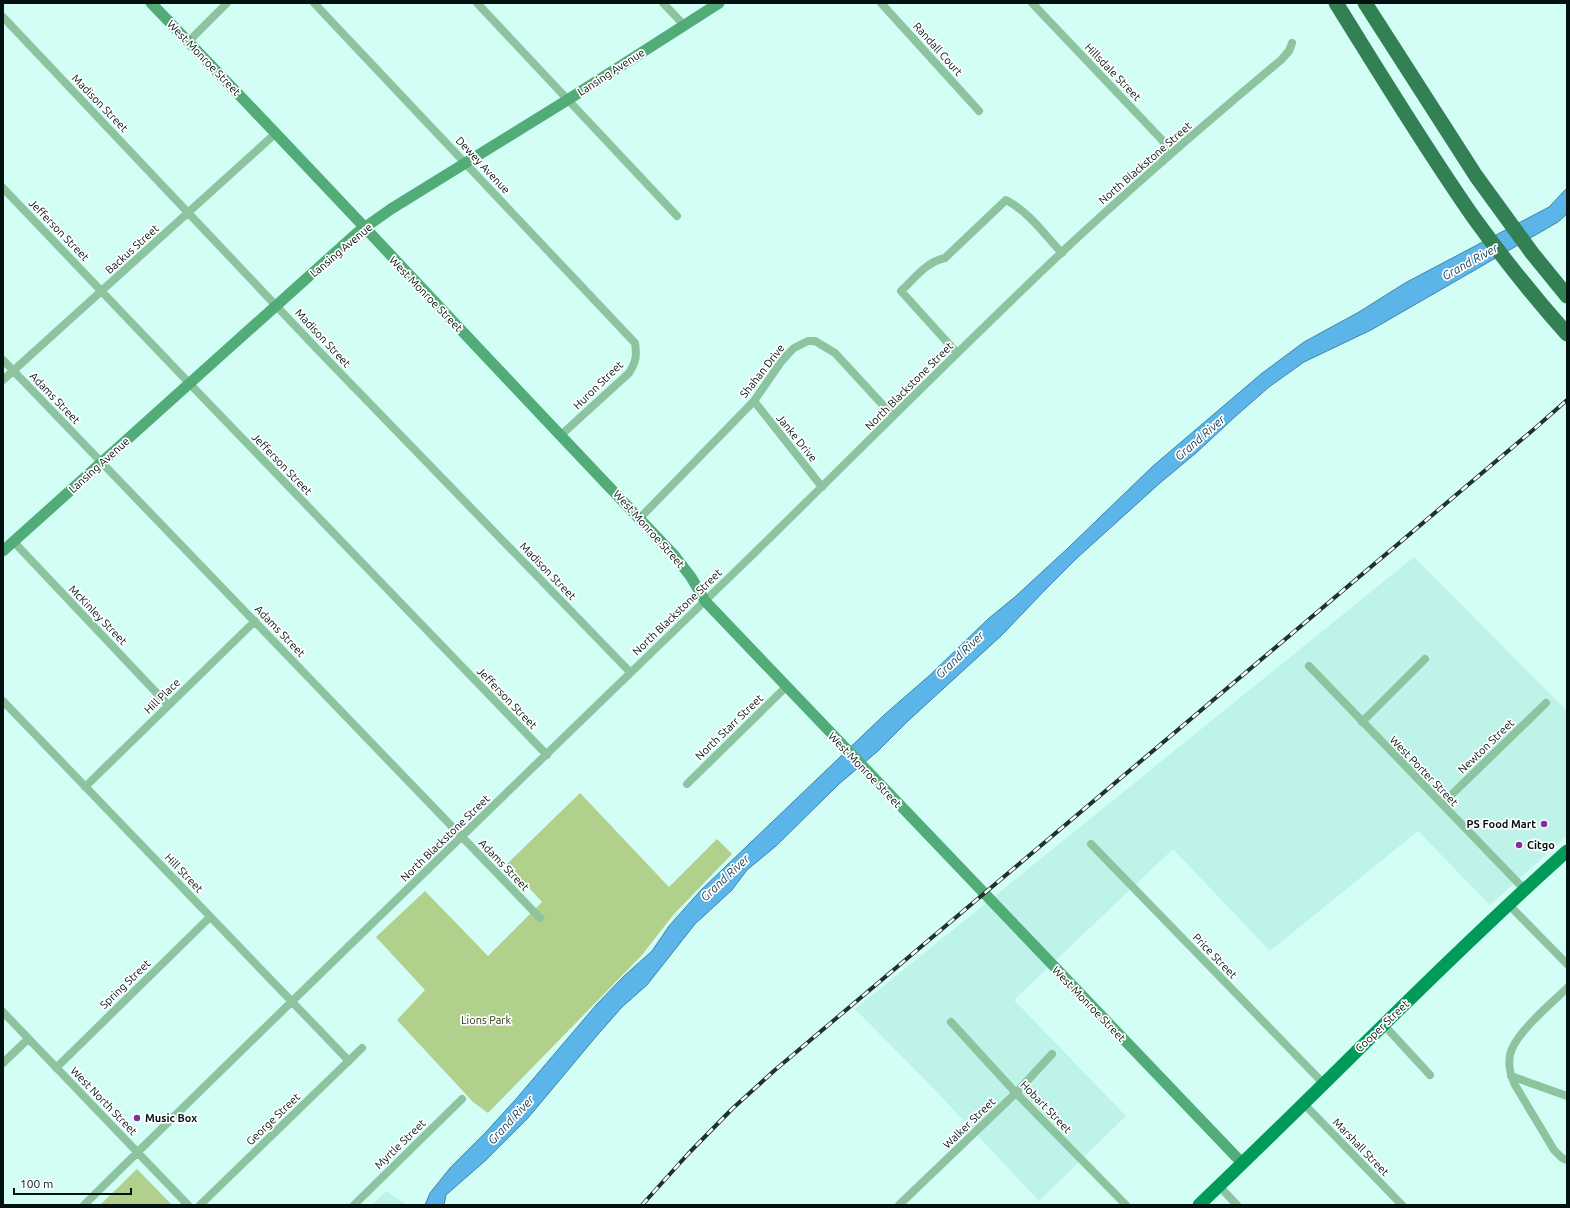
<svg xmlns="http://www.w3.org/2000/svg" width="1570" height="1208" font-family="Ubuntu,sans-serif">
  <rect width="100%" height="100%" fill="#d2fef5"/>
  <path fill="#bdf3e9" d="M1414 557 1567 711V836L1490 905 1418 831 1270 951 1173 849 1014 1000 1126 1116 1039 1201 934 1089 855 1009Z
    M386 1191 407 1205H372Z"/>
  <path fill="#b1d08c" d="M580 793 669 887 717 839 732 854 674 914 642 955 488 1113 473 1102 397 1020 425 990 376 937 425 891 488 956 542 902 507 864Z
    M137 1169 172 1205H100Z"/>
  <path fill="#5bb5e9" stroke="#4184a8" d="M1567 188V214L1558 222 1371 330 1304 362 1269 387 1237 415 1196 453 1160 483 1077 558 1046 589 1002 635 908 721 878 751 839 784 776 846 747 870 732 890 695 924 647 985 622 1007 594 1039 528 1118 486 1160 446 1195 444 1205H425L430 1193 450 1168 486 1132 516 1099 597 1004 624 976 652 951 669 926 701 890 884 715 930 675 988 619 1016 596 1068 548 1153 466 1261 374 1304 342 1359 312 1405 283 1549 207Z"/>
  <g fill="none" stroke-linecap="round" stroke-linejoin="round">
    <path stroke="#8cc4a0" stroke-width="8" d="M314 3 635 343C637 356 636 362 629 373L561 435
      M477 3 677 216
      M663 3 684 25
      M881 3 979 111
      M1032 3 1163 141 1165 150 1163 161
      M3 17 318 350 630 672
      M188 42 227 3
      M3 188 190 384 547 755
      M957 353 901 291C915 278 926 262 945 258L1006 200C1029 212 1044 234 1062 253
      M3 360 540 918
      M3 380 276 133
      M754 401 822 487
      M639 519 754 401 781 362 788 354 794 348 808 341H815L835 353 893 416
      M13 541 168 705
      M1309 666 1525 890
      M3 701 349 1061
      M1362 722 1425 659
      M687 784 786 687
      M85 787 255 621
      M1442 804 1546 703
      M1091 844 1324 1084
      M1509 905 1567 964
      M1567 988C1551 1004 1514 1034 1510 1055 1508 1065 1511 1077 1515 1085L1554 1150 1562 1158 1567 1160
      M3 1012 188 1205
      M951 1022 1016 1093 1126 1205
      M1383 1024 1430 1075
      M3 1063 28 1039
      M56 1068 210 917
      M1511 1076 1567 1096
      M1304 1104 1402 1205
      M1219 1186 1237 1205
      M84 1205C301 991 521 779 741 566 848 462 953 355 1062 252 1133 186 1207 122 1281 60L1289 51 1292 43
      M200 1205 362 1048
      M354 1205 462 1099
      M899 1205 1016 1093 1052 1054"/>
    <path stroke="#52ac77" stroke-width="11" d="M151 3C327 185 499 372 674 555L691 577 705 601 1242 1163
      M3 551 357 233 391 209 569 99 719 3"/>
    <path stroke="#009a59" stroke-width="13" d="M1199 1205C1322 1088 1440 965 1567 851"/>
    <path stroke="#328053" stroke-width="15" d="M1336 3C1381 75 1425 148 1474 218 1503 258 1534 297 1567 334
      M1365 3 1476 176 1532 253 1567 296"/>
    <g stroke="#1f322f" stroke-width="4">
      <path id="rail" d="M642 1205 688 1154 732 1109 775 1070 1533 430 1567 400"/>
    </g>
    <use href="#rail" stroke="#fff" stroke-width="2.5" stroke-dasharray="8" stroke-linecap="butt"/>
  </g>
  <g fill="#852f9d" stroke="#fff" stroke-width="1.5">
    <circle cx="1544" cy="824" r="4"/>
    <circle cx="1519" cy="845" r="4"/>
    <circle cx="137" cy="1118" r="4"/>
  </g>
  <g text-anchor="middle" stroke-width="3.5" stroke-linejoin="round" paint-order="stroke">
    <g font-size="11" fill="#031210" stroke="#fff">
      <text transform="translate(938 49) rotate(48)" y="4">Randall Court</text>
      <text transform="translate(204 58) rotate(46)" y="4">West Monroe Street</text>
      <text transform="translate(611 72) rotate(-33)" y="4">Lansing Avenue</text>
      <text transform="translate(1113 72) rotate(46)" y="4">Hillsdale Street</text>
      <text transform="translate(100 103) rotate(46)" y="4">Madison Street</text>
      <text transform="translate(1145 163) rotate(-41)" y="4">North Blackstone Street</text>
      <text transform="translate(483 165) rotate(47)" y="4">Dewey Avenue</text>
      <text transform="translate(59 230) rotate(46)" y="4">Jefferson Street</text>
      <text transform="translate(132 249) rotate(-42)" y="4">Backus Street</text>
      <text transform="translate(341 250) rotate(-40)" y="4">Lansing Avenue</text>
      <text transform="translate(426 294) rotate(46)" y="4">West Monroe Street</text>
      <text transform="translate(323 338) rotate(47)" y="4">Madison Street</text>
      <text transform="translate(762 371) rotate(-52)" y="4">Shahan Drive</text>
      <text transform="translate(598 385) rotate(-44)" y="4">Huron Street</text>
      <text transform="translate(909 386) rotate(-45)" y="4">North Blackstone Street</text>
      <text transform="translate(55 398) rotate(46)" y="4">Adams Street</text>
      <text transform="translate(797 438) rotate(51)" y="4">Janke Drive</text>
      <text transform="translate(282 464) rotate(46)" y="4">Jefferson Street</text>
      <text transform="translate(99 465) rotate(-42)" y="4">Lansing Avenue</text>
      <text transform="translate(649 529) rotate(48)" y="4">West Monroe Street</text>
      <text transform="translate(548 571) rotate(46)" y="4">Madison Street</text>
      <text transform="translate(677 612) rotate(-44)" y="4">North Blackstone Street</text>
      <text transform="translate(98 615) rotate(46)" y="4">McKinley Street</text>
      <text transform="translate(280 631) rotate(46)" y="4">Adams Street</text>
      <text transform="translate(162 696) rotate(-44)" y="4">Hill Place</text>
      <text transform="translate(507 698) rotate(46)" y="4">Jefferson Street</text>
      <text transform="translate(729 727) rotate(-44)" y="4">North Starr Street</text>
      <text transform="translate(1486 746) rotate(-44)" y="4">Newton Street</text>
      <text transform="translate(865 770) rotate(46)" y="4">West Monroe Street</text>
      <text transform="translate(1424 771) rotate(46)" y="4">West Porter Street</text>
      <text transform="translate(445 838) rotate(-44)" y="4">North Blackstone Street</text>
      <text transform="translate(504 865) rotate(46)" y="4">Adams Street</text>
      <text transform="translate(184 873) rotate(46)" y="4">Hill Street</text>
      <text transform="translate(1215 956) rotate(46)" y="4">Price Street</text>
      <text transform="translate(125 984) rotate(-44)" y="4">Spring Street</text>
      <text transform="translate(1089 1004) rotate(46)" y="4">West Monroe Street</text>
      <text transform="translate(1382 1026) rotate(-44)" y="4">Cooper Street</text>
      <text transform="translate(104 1101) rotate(46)" y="4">West North Street</text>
      <text transform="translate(1046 1107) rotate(46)" y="4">Hobart Street</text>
      <text transform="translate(273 1119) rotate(-44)" y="4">George Street</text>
      <text transform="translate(969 1123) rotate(-44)" y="4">Walker Street</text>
      <text transform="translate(400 1144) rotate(-44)" y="4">Myrtle Street</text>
      <text transform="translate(1361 1147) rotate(46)" y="4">Marshall Street</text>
    </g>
    <g font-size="11" font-weight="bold" fill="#031210" stroke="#fff" text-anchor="start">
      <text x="1536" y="828" text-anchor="end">PS Food Mart</text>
      <text x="1527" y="849">Citgo</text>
      <text x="145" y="1122">Music Box</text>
    </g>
    <g font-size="11" fill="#263412" stroke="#fff">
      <text x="486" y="1024">Lions Park</text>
    </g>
    <g font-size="12" font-style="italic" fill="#163c52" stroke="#fff">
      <text transform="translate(1470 262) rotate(-29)" y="4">Grand River</text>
      <text transform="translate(1200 438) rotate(-41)" y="4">Grand River</text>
      <text transform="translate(960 655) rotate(-44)" y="4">Grand River</text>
      <text transform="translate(725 878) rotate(-43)" y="4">Grand River</text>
      <text transform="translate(511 1120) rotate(-47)" y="4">Grand River</text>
    </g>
  </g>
  <rect width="1570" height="1208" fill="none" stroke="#031210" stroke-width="8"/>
  <path d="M14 1188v6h117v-6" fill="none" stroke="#031210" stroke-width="2"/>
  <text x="20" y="1188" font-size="12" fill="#031210" stroke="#ffffff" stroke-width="3" paint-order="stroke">100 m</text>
</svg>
